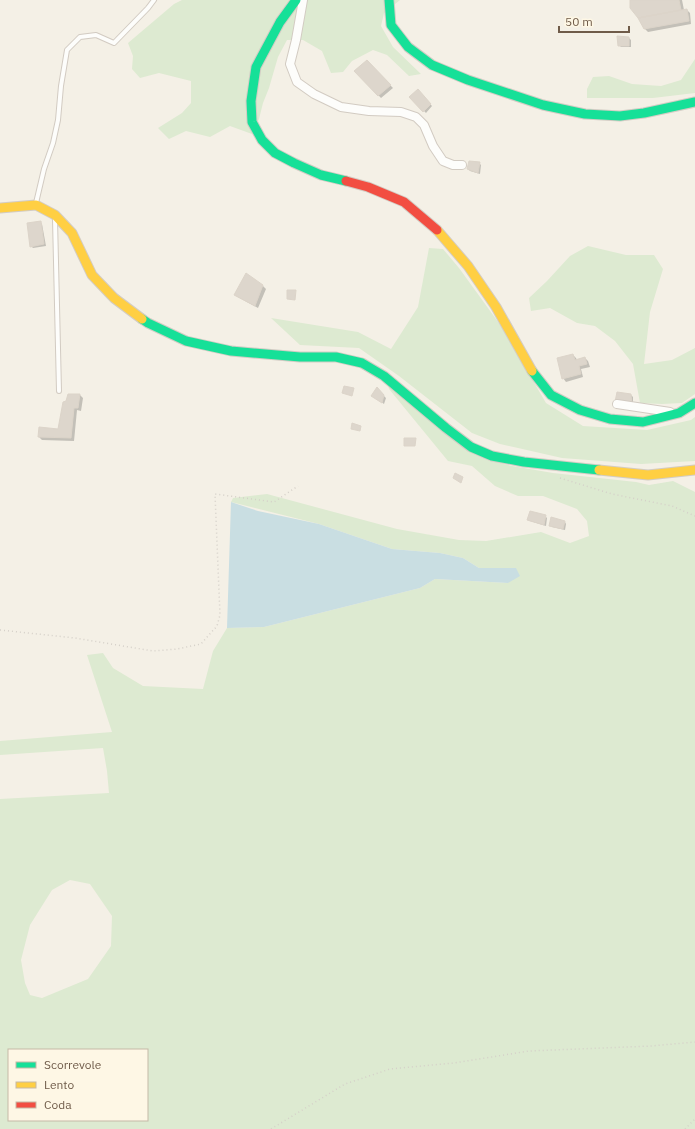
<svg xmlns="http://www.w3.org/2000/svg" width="695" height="1129" font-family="'IBM Plex Sans',sans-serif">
  <rect width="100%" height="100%" fill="#f4f0e6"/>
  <path fill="#ddead1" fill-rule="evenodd" d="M182 0H400L384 13 381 26 393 47 421 74 409 76 387 55 373 50 352 61 343 72 331 73 322 51 303 40H287L278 57 269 88 263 103 259 119 252 134 230 126 210 137 186 131 169 139 158 128 182 113 191 103V81L159 73 140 78 132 69 133 56 128 43 174 4Z
    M695 59V93L653 98H587V89L593 77 609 76 632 84 661 86 681 80Z
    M588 246 626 255H654L663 269 650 312 644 364 672 360 695 348V394L682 403 662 404 640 403 633 364 615 341 595 326 577 323 550 308 531 311 529 298 547 281 570 256Z
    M429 248 443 249 459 268 501 326 546 403 583 426 647 430 691 420 695 417V461L641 464 562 458 500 444 472 433 399 376 359 348 300 345 271 318 358 332 391 349 418 307Z
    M388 384 488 460 512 466 553 473 636 482 649 485 673 481 695 492V1129H0V799L109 793 107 771 103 748 0 755V741L112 732 87 655 103 653 113 668 143 686 203 689 213 651 227 628 264 627 420 588 435 579 508 583 516 568H479L463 558 440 553 392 549 319 524 231 502 233 498 267 494 397 529 459 540 486 541 541 532 570 543 589 536 587 521 577 509 543 496H518L495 486 472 466 448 461 389 389ZM70 880 90 884 112 916 111 946 88 979 42 998 30 995 25 983 21 960 30 925 52 890ZM9 1050H147V1120H9Z"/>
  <path fill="#c9dee2" d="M231 502 258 511 319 524 392 549 440 553 463 558 479 568H516L520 576 508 583 435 579 420 588 264 627 227 628Z"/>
  <path fill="#0003" d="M631 0H682L684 10H687L690 13 691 24 648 32 644 28Z
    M629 38 631 40V47H621L619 45Z
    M367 62 393 88 381 98 355 71Z
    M418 91 432 106 426 113 410 97Z
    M479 163 481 165 480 174 470 171 468 169Z
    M40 222 42 224 46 246 33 248 31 246Z
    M263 286 266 289 258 308 238 297 235 294Z
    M573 355 576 358 577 360 585 358 588 361 590 367 581 369 583 377 566 382 563 378Z
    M377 389 386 398 384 404 374 397Z
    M618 393 631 395 633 397V406Z
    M69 395H80L83 398 81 411 77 410 74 441 42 440 39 437 59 430Z
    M545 516 547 518 546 526 530 521 528 519Z
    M565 522 566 524 565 530 552 527 550 525Z"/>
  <path fill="#ddd6cc" stroke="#dcd4c9" d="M630 0H679L681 10 638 18 630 8Z
    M687 9 689 21 644 29 638 18Z
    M617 36 629 37V46H618Z
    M367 60 391 85 378 96 354 71Z
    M418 89 431 104 423 112 409 97Z
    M469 161 480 162 478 173 467 169Z
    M41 221 44 244 30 247 27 223Z
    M246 273 263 285 255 306 234 295Z
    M287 290H296L295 300 287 299Z
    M573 354 575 360 585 357 587 364 579 366 581 374 562 379 557 358Z
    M344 386 354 388 352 396 342 393Z
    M377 387 384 395 382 403 371 396Z
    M617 392 631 394 632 405 615 402Z
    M68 394H80L78 408H74L71 438 38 437 39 427 58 429 63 402 66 401Z
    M352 423 361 426 360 431 351 429Z
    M404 438H416L415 446H404Z
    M455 473 463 477 461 483 453 478Z
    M530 511 546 515 544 525 527 520Z
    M551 517 565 521 563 529 549 526Z"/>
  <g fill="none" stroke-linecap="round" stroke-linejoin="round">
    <g stroke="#d2cbc2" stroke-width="6">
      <path id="lane" d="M36 203 44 169 53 143 58 120 61 86 67 50 80 37 96 35 114 43 148 8 154 0
        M55 219 59 391"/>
    </g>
    <g stroke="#d2cbc2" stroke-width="10">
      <path id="street" d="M303 0 296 40 290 64 297 82 314 94 341 107 369 111 401 112 416 117 424 125 433 146 443 161 453 165H462
        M617 404 670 412"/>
    </g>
    <g stroke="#d3ccc4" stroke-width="11">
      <path id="fast" d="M296 0 280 22 256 67 251 101 252 122 262 140 275 153 294 163 321 175 346 181
        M389 0 391 25 408 47 432 65 468 80 543 105 585 114 620 116 644 113 695 102
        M142 319 148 323 186 341 231 351 300 357H336L362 363 384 376 446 428 471 447 492 456 524 462 599 470
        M532 371 551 395 580 410 610 419 643 422 679 413 695 403"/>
    </g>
    <g stroke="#d3ccc4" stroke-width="11">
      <path id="slow" d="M0 208 36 205 55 215 72 233 92 275 114 298 142 319
        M437 230 468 266 496 307 532 371
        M599 470 648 475 695 470"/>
    </g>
    <g stroke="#d3ccc4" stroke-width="11">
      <path id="jam" d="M346 181 368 187 404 202 437 230"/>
    </g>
    <path stroke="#d5d0c9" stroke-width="1.5" stroke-dasharray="1 3" stroke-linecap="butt" d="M560 478 612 494 672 506 695 516
      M0 630 75 638 153 651 177 649 201 644 217 626 220 615 215 494 274 502 298 486
      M271 1129 345 1084 390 1069 454 1063 529 1051 651 1046 695 1042
      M685 1129 695 1119"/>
    <use href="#lane" stroke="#fdfdfb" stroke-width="4"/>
    <use href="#street" stroke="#fdfdfb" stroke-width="8"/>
    <use href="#fast" stroke="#16e098" stroke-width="9"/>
    <use href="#slow" stroke="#ffcf43" stroke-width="9"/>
    <use href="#jam" stroke="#f24e42" stroke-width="9"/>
  </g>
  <rect x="8" y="1049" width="140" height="72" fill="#fef7e5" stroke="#c5b9a7"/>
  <rect x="16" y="1062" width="20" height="6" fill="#16e098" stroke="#c5b9a7"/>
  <text x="44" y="1069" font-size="12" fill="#6f5b49">Scorrevole</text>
  <rect x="16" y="1082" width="20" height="6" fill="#ffcf43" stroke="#c5b9a7"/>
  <text x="44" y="1089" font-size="12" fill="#6f5b49">Lento</text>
  <rect x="16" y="1102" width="20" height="6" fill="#f24e42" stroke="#c5b9a7"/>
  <text x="44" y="1109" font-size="12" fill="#6f5b49">Coda</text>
  <path d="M559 26v6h70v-6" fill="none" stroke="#6f5b49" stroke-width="2"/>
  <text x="565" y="26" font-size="12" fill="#6f5b49" stroke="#fef7e5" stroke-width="3" paint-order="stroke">50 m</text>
</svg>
